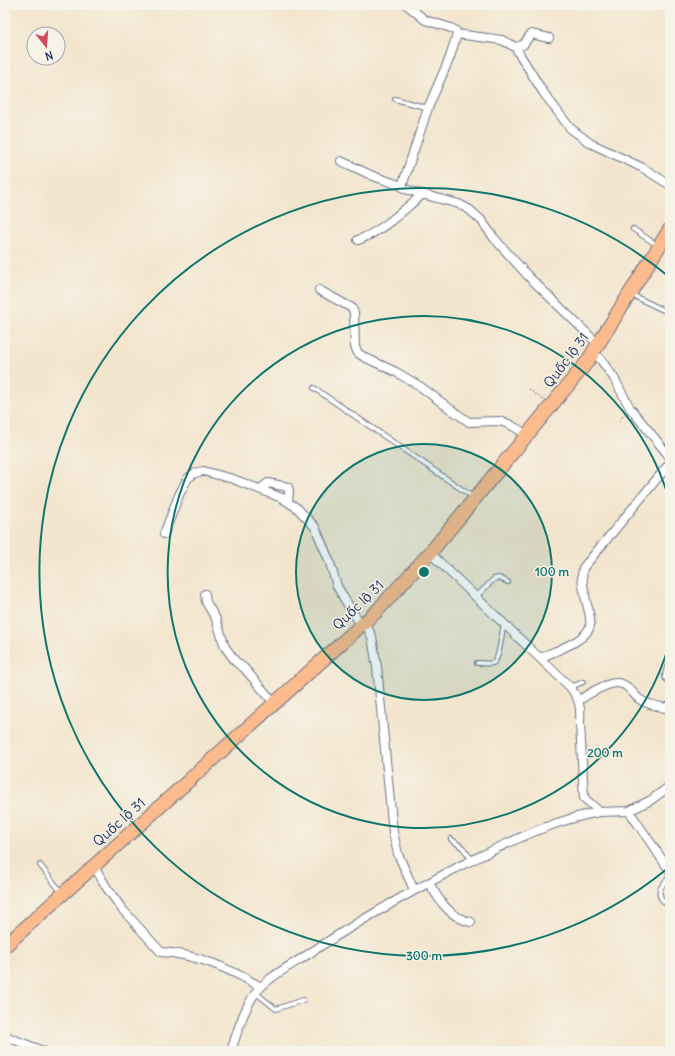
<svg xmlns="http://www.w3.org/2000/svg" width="675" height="1056" font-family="Delius,sans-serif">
  <rect width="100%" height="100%" fill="#f7f3e8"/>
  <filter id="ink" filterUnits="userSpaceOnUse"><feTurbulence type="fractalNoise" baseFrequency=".025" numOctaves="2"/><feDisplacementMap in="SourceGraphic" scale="8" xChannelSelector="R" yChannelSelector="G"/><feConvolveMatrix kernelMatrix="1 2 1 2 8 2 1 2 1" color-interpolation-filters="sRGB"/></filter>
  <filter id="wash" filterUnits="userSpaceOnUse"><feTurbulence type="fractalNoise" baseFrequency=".012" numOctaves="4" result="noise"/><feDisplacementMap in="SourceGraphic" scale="16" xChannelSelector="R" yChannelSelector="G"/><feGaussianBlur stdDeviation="0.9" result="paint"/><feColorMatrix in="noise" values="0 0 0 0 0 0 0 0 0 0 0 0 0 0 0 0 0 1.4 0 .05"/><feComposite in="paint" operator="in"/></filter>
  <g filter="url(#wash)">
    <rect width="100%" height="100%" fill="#f3e5cd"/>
  </g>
  <g filter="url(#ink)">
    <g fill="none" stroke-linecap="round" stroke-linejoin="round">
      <g stroke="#676f85" stroke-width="6">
        <path id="service" d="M395 99 428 108
          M633 229 657 245
          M632 295 663 310
          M314 388 473 497
          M476 597 494 579 499 578 508 582
          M477 663C482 663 488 664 493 663 500 660 501 633 504 625
          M571 687 583 682
          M451 839 463 848 472 860
          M40 865 62 893
          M667 904C654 895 660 886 670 877
          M256 993 276 1009 303 1000"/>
      </g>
      <g stroke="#676f85" stroke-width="10">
        <path id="minor" d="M407 5 425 20 451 28 456 31 457 34 450 57 428 108 402 186 405 189 418 193 459 204 470 210 481 220 494 238 529 277 598 344
          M457 34 502 40 515 47 523 45 531 34 549 38
          M515 47 543 92 570 128 590 143 643 168 670 185
          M341 161 373 176 402 186
          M358 240C383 231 403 210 423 194
          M319 290 352 308 354 313 355 347 358 353 364 357 396 372 421 387 449 408 469 422 499 421 509 424 528 435
          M593 352 601 360 614 378 630 408 670 457
          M260 489 268 483 288 487 289 491 288 502
          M164 534 179 495 188 478 195 473 203 471 233 479 282 498 297 508 315 527 329 560 337 586 345 600 361 625
          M205 594 206 602 216 619 225 647 236 662 244 668 275 704
          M365 622 372 637 377 667 393 832 398 854 414 890
          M540 658C552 652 587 641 590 626 592 617 586 604 585 595 583 586 581 577 583 568L670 463
          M670 667 668 671 667 677 670 680
          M579 700C589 694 611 679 622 684 629 686 633 694 639 699 646 704 656 706 665 708L670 705
          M629 811 670 871
          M600 812 629 811 651 800 670 786
          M94 866 107 888 122 909 161 952C197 954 230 969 261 987
          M429 883C439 900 450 918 471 922
          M5 1036 43 1051
          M231 1051C237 1033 243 1011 254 995 266 978 290 966 307 955 358 921 410 892 464 864 508 843 552 820 600 812L584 798 580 723C581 707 580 700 570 687L430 553"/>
      </g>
      <g stroke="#676f85" stroke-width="15">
        <path id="trunk" d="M5 946 376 612 430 553 587 362 670 229"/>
      </g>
      <path stroke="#676f85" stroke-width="1.5" stroke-dasharray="1 3" stroke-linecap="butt" d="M529 389 543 400
        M619 420 625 414"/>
      <use href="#service" stroke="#fff" stroke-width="4"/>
      <use href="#minor" stroke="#fff" stroke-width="8"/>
      <use href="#trunk" stroke="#fbbb8d" stroke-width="13"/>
    </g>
  </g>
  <circle cx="424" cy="572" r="128" fill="#0f766e" fill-opacity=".12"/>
  <g fill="none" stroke="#0f766e" stroke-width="2">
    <circle cx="424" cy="572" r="128"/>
    <path d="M669 645A256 256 0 1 1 669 499"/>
    <path d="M668 868A384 384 0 1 1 668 276"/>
  </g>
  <g text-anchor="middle" stroke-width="3" stroke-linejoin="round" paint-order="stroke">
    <g font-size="14" fill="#1b2f5e" stroke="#f7f3e8">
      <text transform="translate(566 360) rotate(-53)" y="5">Quốc lộ 31</text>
      <text transform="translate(358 605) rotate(-44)" y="5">Quốc lộ 31</text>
      <text transform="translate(119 822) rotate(-42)" y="5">Quốc lộ 31</text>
    </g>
  </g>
  <circle cx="424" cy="572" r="6" fill="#0f766e" stroke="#f7f3e8" stroke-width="2"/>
  <g font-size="12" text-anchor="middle" font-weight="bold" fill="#0f766e" stroke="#f7f3e8" stroke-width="3" stroke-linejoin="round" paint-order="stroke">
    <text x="552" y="576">100 m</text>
    <text x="605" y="757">200 m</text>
    <text x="424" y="960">300 m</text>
  </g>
  <rect width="675" height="1056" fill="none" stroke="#f7f3e8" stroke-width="20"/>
  <g transform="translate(46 46) rotate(163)"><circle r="19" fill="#f7f3e8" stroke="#9fa5b1"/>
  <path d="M0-3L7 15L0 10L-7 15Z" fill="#d1495b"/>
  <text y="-6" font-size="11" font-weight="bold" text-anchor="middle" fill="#1b2f5e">N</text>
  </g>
</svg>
